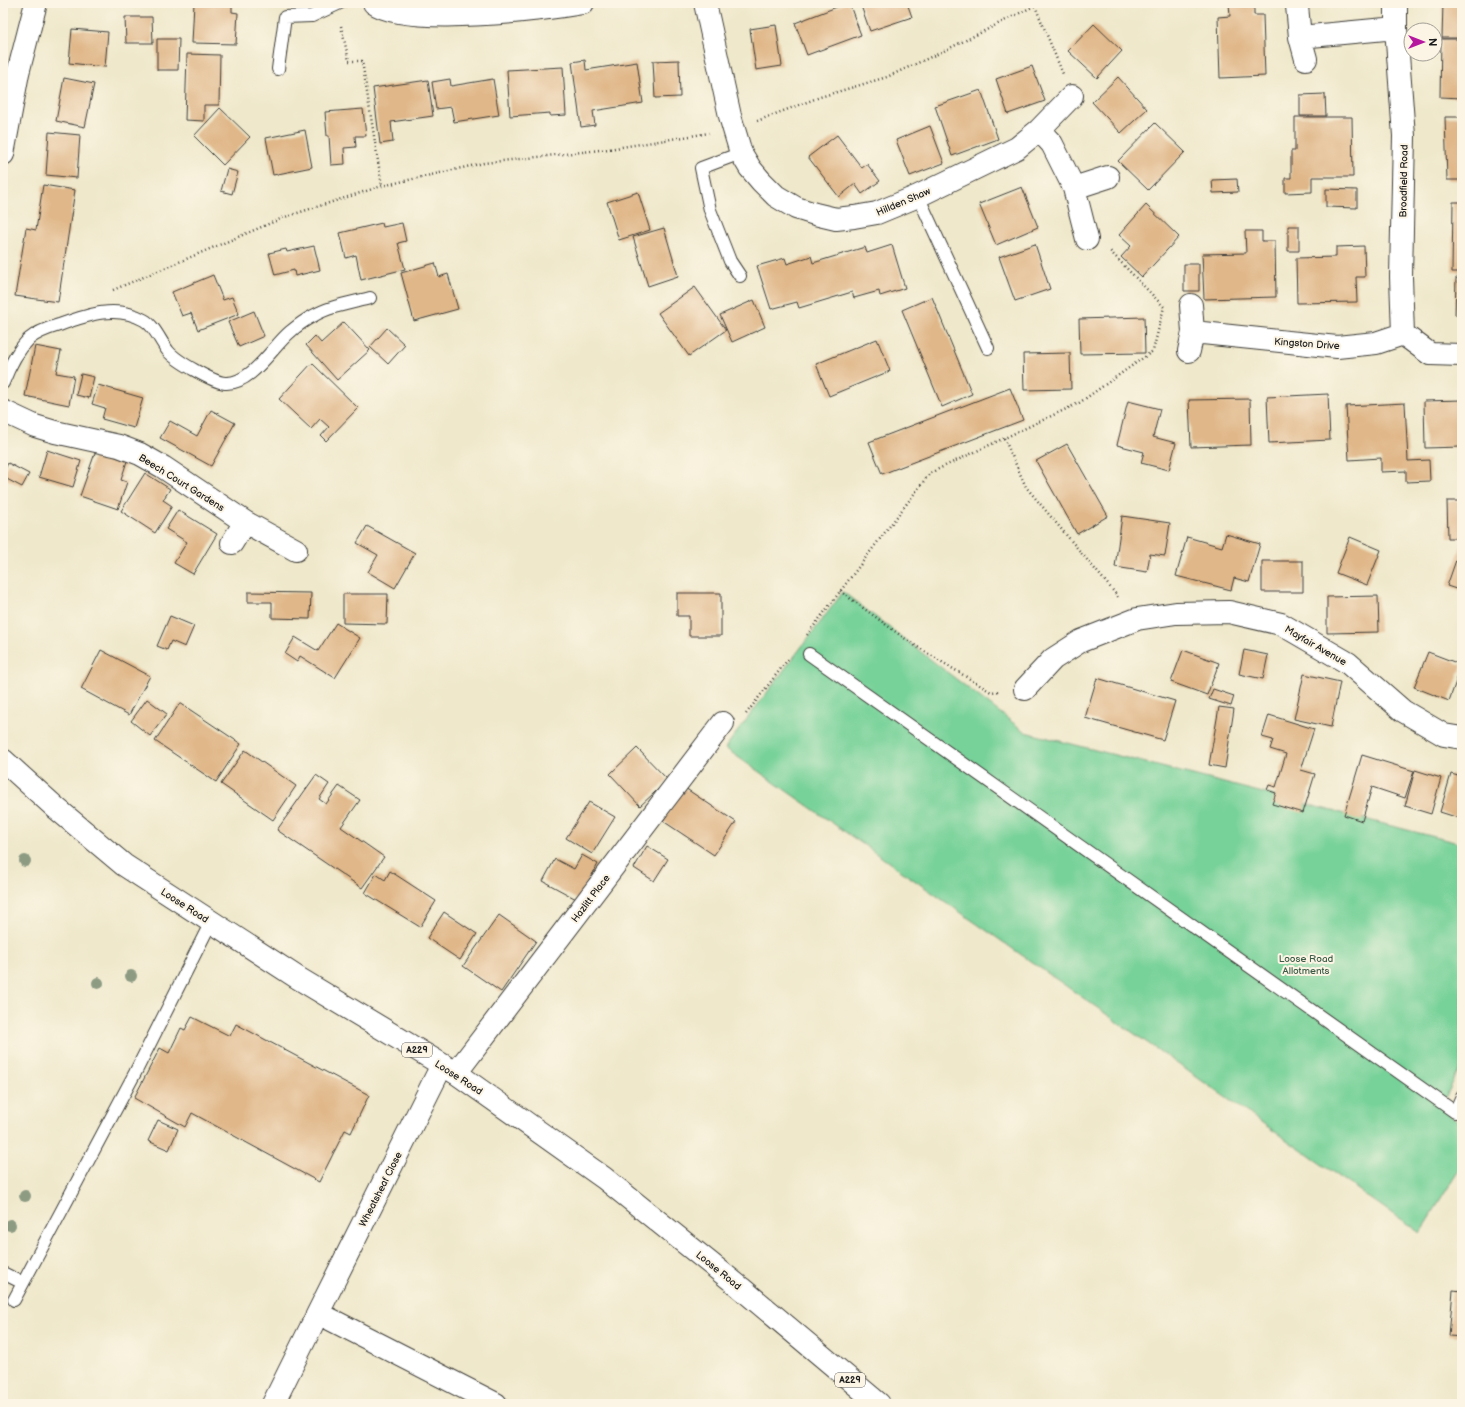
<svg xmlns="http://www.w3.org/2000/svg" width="1465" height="1407" font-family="'Balsamiq Sans',sans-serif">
  <rect width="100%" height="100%" fill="#fcf5e5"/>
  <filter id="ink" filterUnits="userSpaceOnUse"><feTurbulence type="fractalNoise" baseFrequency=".025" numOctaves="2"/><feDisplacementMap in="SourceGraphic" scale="8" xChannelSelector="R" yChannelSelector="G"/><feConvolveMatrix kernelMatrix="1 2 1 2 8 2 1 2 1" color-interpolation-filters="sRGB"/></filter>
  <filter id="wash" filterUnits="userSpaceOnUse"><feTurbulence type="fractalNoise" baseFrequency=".012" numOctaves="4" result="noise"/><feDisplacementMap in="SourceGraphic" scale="16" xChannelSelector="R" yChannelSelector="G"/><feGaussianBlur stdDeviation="0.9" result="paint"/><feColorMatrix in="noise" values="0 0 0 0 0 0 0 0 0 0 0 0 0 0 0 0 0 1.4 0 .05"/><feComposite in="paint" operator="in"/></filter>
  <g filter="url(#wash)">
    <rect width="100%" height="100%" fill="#efe8cb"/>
    <path fill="#77d299" stroke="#4a775a" d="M843 592 1025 732 1462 844V1063L1441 1107 1462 1126V1165L1420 1233 725 748Z"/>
    <g id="blocks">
      <path fill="#e0b789" d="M194 3H232V12L238 13 236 44 192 43Z
        M847 3H849L861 35 807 55 795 23Z
        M860 3H907L912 17 870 31Z
        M1229 3H1254V15H1263L1265 76 1220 78 1218 17 1230 16Z
        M1443 3H1462V38H1442Z
        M125 17H152L153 43H126Z
        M1094 24 1122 51 1097 78 1068 51Z
        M776 25 782 66 756 70 750 29Z
        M72 29 108 32 105 67 69 63Z
        M157 39H179L178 70H157Z
        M1441 39H1462V98L1440 97Z
        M187 54 220 55 219 105H204V121L185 120Z
        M585 60 586 70 637 62 643 103 593 111 595 125 581 127 572 62Z
        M679 60 680 97 655 98 653 61Z
        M1032 66 1045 101 1008 114 996 79Z
        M563 67 566 115 550 116V113L510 116 507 70Z
        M1118 77 1147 109 1121 133 1092 102Z
        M64 78 94 84 85 127 56 121Z
        M450 79 451 86 493 79 499 115 454 122 451 107 436 109 432 82Z
        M428 80 433 116 391 122 393 142 380 144 373 88Z
        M981 90 998 139 952 156 935 106Z
        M1325 94 1326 116H1300V95Z
        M220 108 250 137 223 165 194 136Z
        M363 109 366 136H355L356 147 344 148 345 164 331 165 329 136H327L325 112Z
        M1295 117H1352L1353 177H1312V192L1285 193V178H1291V151H1295Z
        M1445 117H1462V180H1447Z
        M1155 123 1185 152 1148 190 1118 161Z
        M930 126 944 163 910 176 896 140Z
        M305 130 312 167 273 175 266 138Z
        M49 132 80 135 77 178 46 175Z
        M837 135 862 168 867 164 880 181 862 194 855 184 839 197 808 157Z
        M227 169 238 172 232 194 221 191Z
        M1237 179 1238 192 1213 193 1212 180Z
        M43 185 75 190 58 302 15 296 26 228 36 230Z
        M1022 187 1038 227 996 245 979 204Z
        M1326 189 1357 190V208L1326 207Z
        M638 192 650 230 619 240 607 202Z
        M1453 202H1462V272H1452Z
        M1146 205 1179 237 1142 277 1121 257 1131 246 1119 235Z
        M382 223 383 227 402 223 406 241 398 243 405 269 361 280 356 255 346 258 340 233Z
        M1288 226H1299V251H1288Z
        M664 228 678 276 648 286 633 237Z
        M1245 231H1262V241H1275L1276 297 1204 299 1202 254 1246 253Z
        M1035 244 1050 289 1015 301 999 257Z
        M892 245 905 288 880 296 879 291 854 298 852 292 799 308 797 302 771 309 757 266 785 258 787 264 811 256 813 263 865 247 867 253Z
        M314 246 320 270 295 276 294 270 275 275 269 253 286 249 287 252Z
        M1364 246 1365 277H1356L1357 302 1297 303 1296 258 1336 257V247Z
        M435 263 439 277 448 274 458 309 414 321 401 273Z
        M1184 264H1199V291H1184Z
        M213 275 223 300 232 297 239 314 198 330 191 313 182 316 172 292Z
        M1456 278 1462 279V315H1455Z
        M695 287 726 330 689 356 658 313Z
        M932 297 972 394 942 407 902 310Z
        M754 300 765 327 732 342 720 315Z
        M254 311 264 336 239 347 228 322Z
        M1144 317 1145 353 1080 354 1079 319Z
        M344 322 370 350 337 380 306 345 315 336 321 343Z
        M387 328 405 345 388 364 370 347Z
        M877 339 890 371 829 396 816 364Z
        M35 346 61 351 56 373 74 376 69 405 25 396Z
        M1070 353 1071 389 1024 390 1023 354Z
        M312 363 358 408 326 441 321 436 329 427 320 419 311 429 279 399Z
        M81 374 94 377 89 398 76 395Z
        M98 385 143 398 134 428 102 419 105 408 92 404Z
        M1010 388 1023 420 882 474 869 442Z
        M1328 394 1330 440 1269 443 1267 397Z
        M1250 399 1251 445 1191 447 1189 400Z
        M1462 400V447L1425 448 1424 401Z
        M1128 401 1160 409 1153 437 1176 443 1169 470 1141 463 1144 452 1117 445Z
        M1405 403 1408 461 1429 460 1430 481 1406 482V471L1381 472V458L1349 460 1346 406Z
        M211 410 235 423 211 466 160 438 170 421 197 436Z
        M1067 444 1108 516 1077 534 1036 461Z
        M47 450 81 461 73 487 39 477Z
        M96 450 127 461 121 480 127 482 118 509 80 496Z
        M8 463 29 474 22 487 3 477V473Z
        M145 473 170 489 163 500 172 506 155 533 121 511Z
        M1447 501H1462V538H1448Z
        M178 510 217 534 193 574 174 563 187 542 166 529Z
        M1122 516 1170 523 1165 556 1150 554 1147 572 1115 567Z
        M367 526 415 553 395 588 368 572 378 555 357 543Z
        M1226 534 1260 544 1249 582 1234 578 1231 590 1176 576 1187 537 1222 547Z
        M1350 537 1381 550 1367 585 1336 573Z
        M1462 543V591L1447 586Z
        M1262 561H1303V592H1262Z
        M248 592 311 593 310 619 272 618V602H248Z
        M677 593H721V636H689V616H677Z
        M343 594H388L387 624 343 623Z
        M1378 596 1379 632 1327 633V597Z
        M170 616 194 626 185 647 171 641 167 650 157 646Z
        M336 623 360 638 335 678 300 656 297 662 285 654 295 637 318 651Z
        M101 650 150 676 129 715 81 689Z
        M1183 650 1219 663 1207 695 1171 682Z
        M1244 650 1268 655 1263 679 1239 674Z
        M1428 652 1462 665 1449 701 1414 687Z
        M1304 674 1340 682 1331 727 1294 719Z
        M1097 678 1175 701 1163 740 1085 718Z
        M1213 689 1234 696 1231 706 1209 699Z
        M147 699 167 714 150 736 131 721Z
        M180 703 241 744 216 782 155 741Z
        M1219 707 1234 709 1225 768 1209 765Z
        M1269 715 1314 729 1301 770 1315 774 1303 813 1272 804 1276 793 1267 790 1269 785 1276 787 1286 754 1270 749 1273 740 1262 737Z
        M637 748 668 780 640 806 610 774Z
        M245 750 296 786 273 820 221 784Z
        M1362 755 1414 771 1405 798 1372 787 1362 821 1344 815Z
        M1415 770 1441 778 1431 814 1405 806Z
        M1451 774 1462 777V819L1440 812Z
        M316 775 329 784 319 799 326 804 339 786 360 800 341 827 384 857 362 888 277 830Z
        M685 788 736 822 714 855 663 821Z
        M589 802 615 817 592 854 566 838Z
        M647 846 668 859 654 881 634 868Z
        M582 855 598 864 578 900 543 881 555 859 574 869Z
        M390 871 436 901 420 927 365 893 376 874 385 880Z
        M444 912 477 934 460 960 427 938Z
        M499 915 536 941 501 992 463 966Z
        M192 1017 230 1036 236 1024 369 1095 351 1133 345 1130 319 1182 192 1113 185 1127 134 1098 160 1048 169 1053 181 1028 185 1030Z
        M158 1120 178 1129 169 1150 148 1141Z
        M1453 1290 1462 1291V1337L1449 1336Z"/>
    </g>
  </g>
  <g filter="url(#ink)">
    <use href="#blocks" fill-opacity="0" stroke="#3c3b36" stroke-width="1"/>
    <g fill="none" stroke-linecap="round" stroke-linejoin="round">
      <g stroke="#3c3b36" stroke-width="14">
        <path id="lane" d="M278 69 285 17 312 16 340 3
          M918 196 988 348
          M740 276 730 261 710 210 701 168 741 153
          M3 383C9 367 17 351 29 339 37 332 49 328 59 325 87 315 116 304 144 320 155 326 160 341 168 351 176 361 213 382 225 383 251 385 273 346 290 332 297 326 305 320 313 316 330 306 351 303 370 298
          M809 654 1455 1112 1462 1096
          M3 1273 23 1283
          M14 1300 135 1073 211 922"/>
      </g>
      <g stroke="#3c3b36" stroke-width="24">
        <path id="street" d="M374 3C407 27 542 10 583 3
          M705 3 730 116 741 153 750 168 761 181 776 196 796 208 815 214 836 219 854 217 877 213 918 196 1017 148 1039 130 1072 96
          M1396 3V28L1404 136 1401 277 1403 334
          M1297 6 1300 37
          M1306 59 1300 37 1396 28
          M1039 130 1052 144 1074 188 1087 239
          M3 154 18 73 36 3
          M1074 188 1108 177
          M1193 332 1337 347 1376 343 1403 334
          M1403 334 1430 354 1462 355
          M1189 351 1193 332 1191 305
          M3 411 35 426 55 432 119 446 140 454 163 467 245 522 296 550
          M232 543 245 522
          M1025 689 1053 659 1081 641 1137 619 1176 613 1229 612 1281 624 1348 663 1403 711 1444 735 1462 738
          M456 1073 723 723
          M318 1313 496 1404
          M273 1404 318 1313 442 1065"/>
      </g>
      <g stroke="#3c3b36" stroke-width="24">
        <path id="highway" d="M3 760 56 808 124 865 298 978 456 1073 604 1178 741 1288 879 1404"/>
      </g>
      <path stroke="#3c3b36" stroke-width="2.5" stroke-dasharray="1 3" stroke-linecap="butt" d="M1035 6 1063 74
        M341 26 349 61H362L382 186
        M757 121 820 97 887 77 944 51 1040 3
        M113 290 285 217 382 186 484 163 609 149 709 133
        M1004 438 1026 487 1120 599
        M840 591 911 643 991 692 1001 691
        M807 635 930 473 1079 403 1153 351 1164 307 1109 250
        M746 714 789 658"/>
      <use href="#lane" stroke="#fff" stroke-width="12"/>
      <use href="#street" stroke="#fff" stroke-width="22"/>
      <use href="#highway" stroke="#fff" stroke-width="22"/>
    </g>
    <g fill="#8d9b83">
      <circle cx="25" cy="861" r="6"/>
      <circle cx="131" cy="976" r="6"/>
      <circle cx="98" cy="983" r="6"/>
      <circle cx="25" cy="1196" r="6"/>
      <circle cx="10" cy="1225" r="6"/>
    </g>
  </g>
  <g text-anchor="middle" stroke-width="4" stroke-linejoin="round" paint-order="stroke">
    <g fill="#fcf5e5" stroke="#5f5d58" stroke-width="1">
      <rect x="402" y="1043" width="30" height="14" rx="3"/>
      <rect x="835" y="1373" width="30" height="14" rx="3"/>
    </g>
    <g font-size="9" font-weight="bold" fill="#1c1c1c">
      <text x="417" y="1053">A229</text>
      <text x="850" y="1383">A229</text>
    </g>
    <g font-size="10" fill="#1c1c1c" stroke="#fcf5e5">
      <text transform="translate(1403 181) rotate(-89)" y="4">Broadfield Road</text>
      <text transform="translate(903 201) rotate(-23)" y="4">Hillden Shaw</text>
      <text transform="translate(1307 343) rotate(4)" y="4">Kingston Drive</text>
      <text transform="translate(182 482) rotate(32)" y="4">Beech Court Gardens</text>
      <text transform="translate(1316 645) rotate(30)" y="4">Mayfair Avenue</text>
      <text transform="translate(590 898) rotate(-53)" y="4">Hazlitt Place</text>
      <text transform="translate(185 905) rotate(33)" y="4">Loose Road</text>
      <text transform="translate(459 1077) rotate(33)" y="4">Loose Road</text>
      <text transform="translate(380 1189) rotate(-63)" y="4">Wheatsheaf Close</text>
      <text transform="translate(719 1270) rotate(39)" y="4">Loose Road</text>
    </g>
    <g font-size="10" fill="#3c5c48" stroke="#fcf5e5">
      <text x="1306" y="962">Loose Road<tspan x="1306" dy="12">Allotments</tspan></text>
    </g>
  </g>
  <rect width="1465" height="1407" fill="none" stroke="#fcf5e5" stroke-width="16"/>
  <g transform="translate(1423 42) rotate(90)"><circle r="19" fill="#fcf5e5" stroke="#a29e95"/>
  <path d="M0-3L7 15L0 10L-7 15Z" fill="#b5179e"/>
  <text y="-6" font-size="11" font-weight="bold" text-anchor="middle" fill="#1c1c1c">N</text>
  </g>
</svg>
